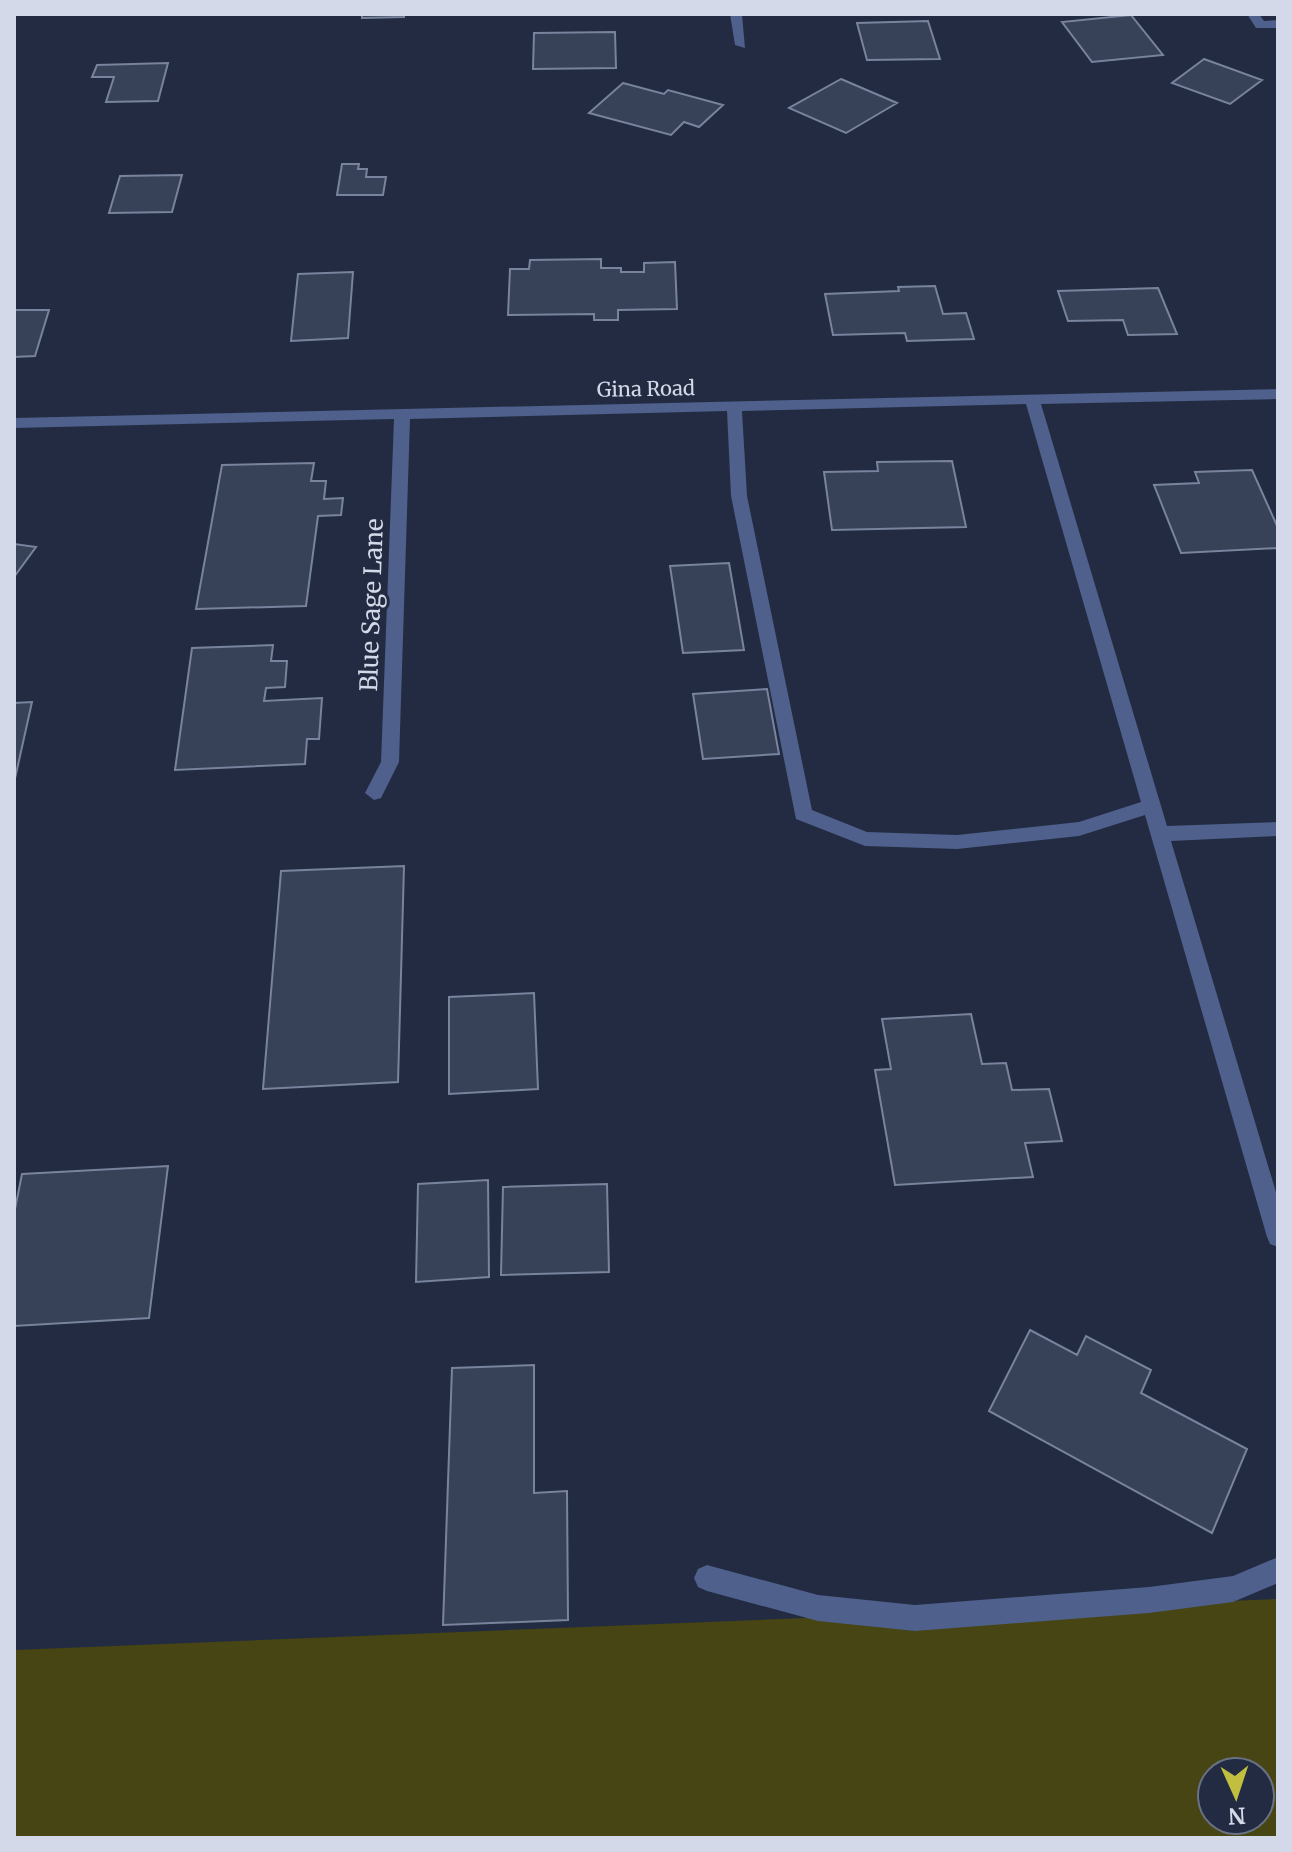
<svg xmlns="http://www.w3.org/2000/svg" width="1292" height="1852" font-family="Merriweather,serif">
  <rect width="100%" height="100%" fill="#222b41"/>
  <path fill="#464513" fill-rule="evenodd" d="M1278 1599V1838H14V1650ZM1212 1772H1260V1820H1212Z"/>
  <path fill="#374157" stroke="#78839d" stroke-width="2" d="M362 14H404V17L362 18Z
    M1131 15 1163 55 1092 62 1062 22Z
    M928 21 940 59 867 60 857 23Z
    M615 32 616 68 533 69 534 33Z
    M1204 59 1262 80 1230 104 1172 83Z
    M168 63 158 101 106 102 114 77H92L97 65Z
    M841 79 897 103 846 133 789 108Z
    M623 83 664 94 668 90 723 105 699 127 684 122 671 135 589 113Z
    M342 164H359L358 169H367L366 177H386L383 195H337Z
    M182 175 172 212 109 213 120 176Z
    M601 259V268H621V272H644V263L675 262 677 309 618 310V320H594V314L508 315 510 269H529L530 260Z
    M353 272 348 338 291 341 298 274Z
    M935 286 943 314 966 313 974 339 907 341 905 333 833 335 825 294 899 291 898 287Z
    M1158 288 1177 334 1128 335 1123 320 1068 321 1058 291Z
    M14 310H49L35 356 14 357Z
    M952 461 966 527 832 530 824 472 878 471 877 462Z
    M314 463 311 481H326L324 499 343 498 341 515 318 516 306 606 196 609 222 465Z
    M1252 470 1278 528V548L1181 553 1154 485 1199 483 1195 472Z
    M14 544 36 547 14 577Z
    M729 563 744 650 683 653 670 566Z
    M273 645 271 661H287L285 687 266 688 264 701 322 698 319 739H307L305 764 175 770 192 648Z
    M767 689 779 754 703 759 693 694Z
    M32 702 14 783V703Z
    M404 866 398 1082 263 1089 281 871Z
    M534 993 538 1089 449 1094V997Z
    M971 1014 982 1064 1006 1063 1012 1090 1049 1089 1062 1141 1025 1143 1033 1177 895 1185 875 1070 891 1069 882 1019Z
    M168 1166 149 1318 14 1326V1214L22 1174Z
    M488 1180 489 1277 416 1282 418 1184Z
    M607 1184 609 1272 501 1275 503 1187Z
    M1030 1330 1077 1355 1086 1336 1151 1370 1141 1393 1247 1449 1212 1533 989 1411Z
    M534 1365V1493L567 1491 568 1620 443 1625 452 1368Z"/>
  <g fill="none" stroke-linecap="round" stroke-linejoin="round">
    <path fill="#4e608b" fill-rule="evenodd" d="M730 14H742L745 48 735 45Z
      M1247 14H1259L1264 21 1278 20V28H1256Z
      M1278 389V399L1041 404 1167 826 1278 822V836L1171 841 1278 1199V1247L1270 1244 1267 1237 1145 815 1079 836 957 849 865 846 796 819 731 496 727 411 410 419 399 762 381 798 374 800 365 793 381 762 394 419 14 428V418ZM1026 404 1141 802 1079 822 957 835 867 832 812 810 747 496 742 411Z
      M1278 1557V1583L1233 1602 1149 1613 915 1631 818 1621 707 1591 698 1587 694 1578 698 1569 707 1565 818 1595 915 1605 1149 1587 1233 1576Z"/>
  </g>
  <g text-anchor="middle" stroke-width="6" stroke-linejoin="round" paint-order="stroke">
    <g font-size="20" fill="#d3d9e8" stroke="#222b41">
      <text transform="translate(646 389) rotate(-1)" y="7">Gina Road</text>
    </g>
    <g font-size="24" fill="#d3d9e8" stroke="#222b41">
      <text transform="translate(372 605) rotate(-88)" y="8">Blue Sage Lane</text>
    </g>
  </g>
  <rect width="1292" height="1852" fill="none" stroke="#d3d9e8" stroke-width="32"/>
  <g transform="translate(1236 1796) rotate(177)"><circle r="38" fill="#222b41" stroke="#697184" stroke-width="2"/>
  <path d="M0-6L14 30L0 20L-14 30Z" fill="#c1be40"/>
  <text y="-12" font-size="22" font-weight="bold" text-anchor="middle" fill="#d3d9e8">N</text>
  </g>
</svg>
